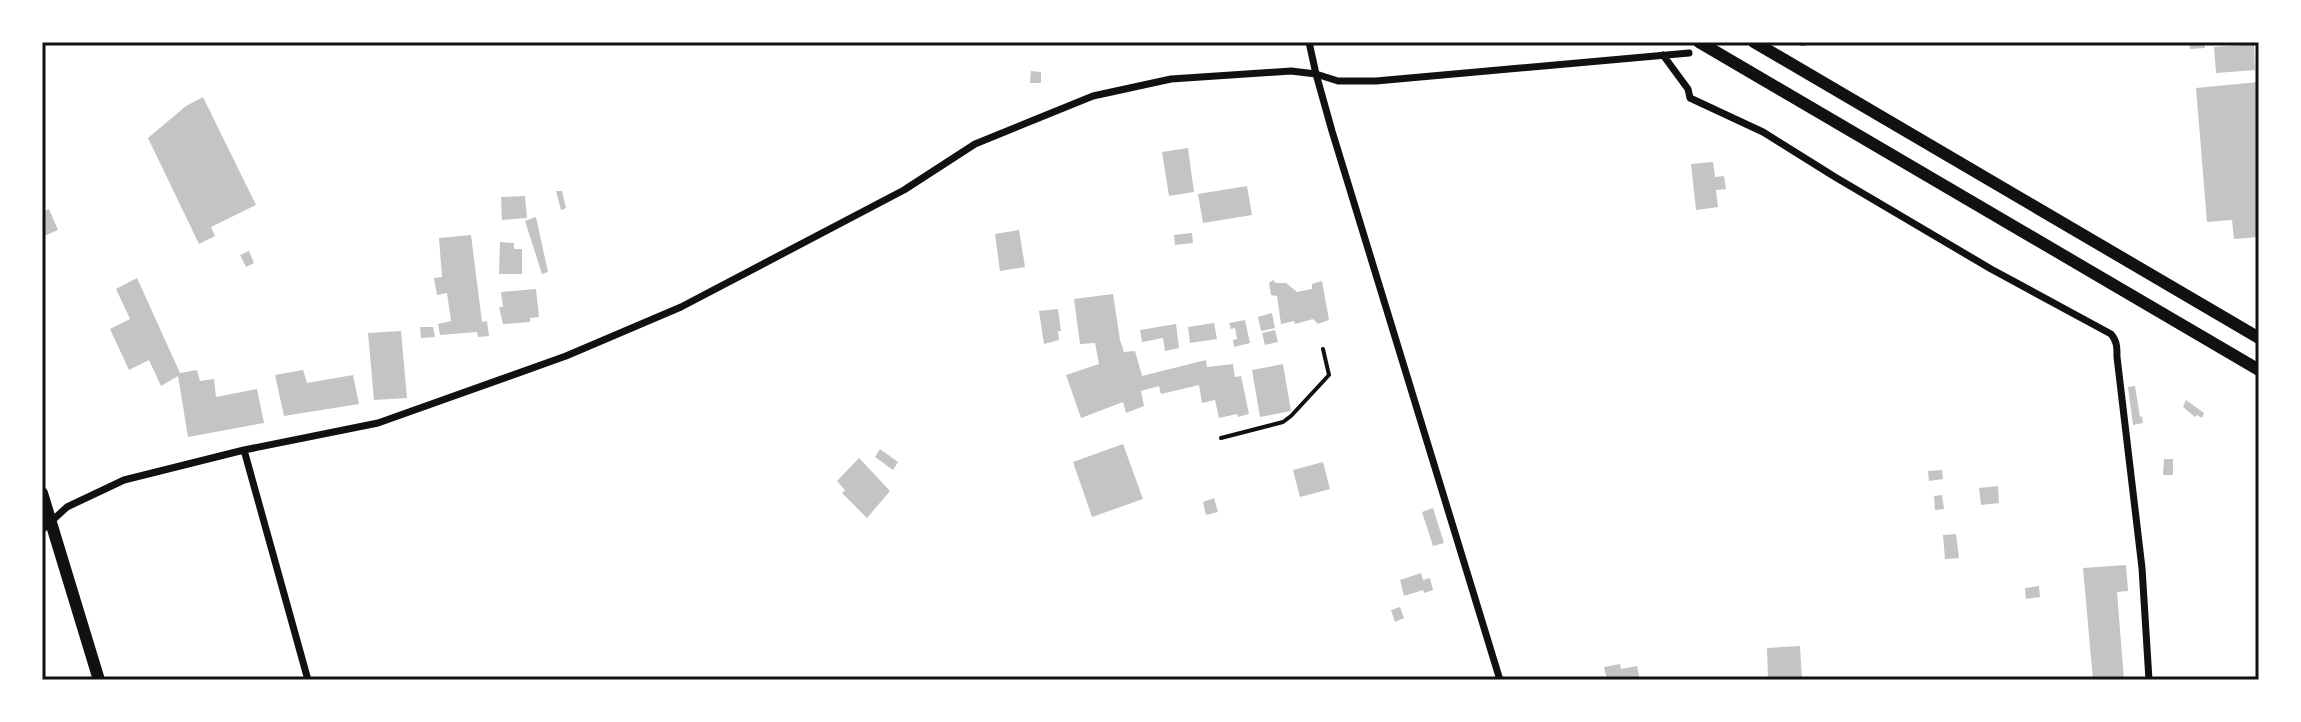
<svg xmlns="http://www.w3.org/2000/svg" width="2301" height="722" font-family="'Work Sans',sans-serif">
  <rect width="100%" height="100%" fill="#fff"/>
  <path fill="#c4c4c4" d="M2189 42H2204L2205 48 2190 49Z
    M2254 44 2255 70 2216 73 2214 47Z
    M1031 71 1041 72V83H1030Z
    M2259 82V237L2234 239 2232 220 2207 222 2196 88Z
    M203 97 256 205 211 227 215 236 199 244 148 138 186 106Z
    M1188 148 1194 192 1169 196 1162 152Z
    M1713 162 1715 177 1724 176 1726 189 1716 190 1718 207 1696 210 1691 164Z
    M1247 186 1252 215 1203 223 1198 194Z
    M556 191H562L566 208 561 210Z
    M525 196 527 218 502 220 501 197Z
    M49 209 58 230 42 237V212Z
    M536 217 548 272 542 274 525 221Z
    M1019 230 1025 267 1000 271 995 234Z
    M1192 233 1193 243 1175 245 1174 235Z
    M471 235 482 322 487 321 489 336 478 337 477 332 440 335 438 324 451 321 447 293 437 295 434 278 442 277 439 238Z
    M500 242 514 243V249H522V274H499Z
    M249 251 254 263 246 267 240 255Z
    M137 278 180 373 197 370 200 381 214 379 216 397 257 389 264 423 188 437 178 376 161 386 149 360 129 370 110 329 130 319 116 289Z
    M1273 280 1276 283H1286L1297 292 1312 289V284L1322 281 1329 320 1318 324 1313 319 1295 324 1294 321 1281 324 1277 296 1271 295 1269 283Z
    M536 289 539 317 530 318V322L503 324 499 307H503L501 292Z
    M1113 294 1120 340 1124 352 1135 351 1142 376 1206 360 1207 367 1233 364 1235 377 1241 376 1249 414 1238 417 1237 414 1219 418 1215 400 1202 403 1199 385 1161 394 1159 386 1141 391 1144 406 1126 413 1123 402 1081 418 1066 375 1099 364 1095 343 1080 344 1074 299Z
    M1058 309 1061 331H1058L1059 340 1044 344 1039 311Z
    M1272 313 1275 328 1261 331 1258 317Z
    M1245 320 1250 343 1234 347 1233 340 1237 339 1235 328 1231 329 1229 323Z
    M1214 323 1217 339 1190 343 1188 327Z
    M1176 324 1179 348 1165 351 1163 338 1142 342 1140 330Z
    M420 327H433L435 337 421 338Z
    M1275 330 1278 342 1265 345 1262 333Z
    M401 331 407 398 374 400 368 333Z
    M1283 364 1291 411 1260 417 1252 370Z
    M303 370 307 383 353 375 359 404 284 416 275 375Z
    M2135 386 2140 417 2142 416 2143 423 2133 425 2128 387Z
    M2186 400 2204 413 2202 418 2197 415 2195 417 2183 407Z
    M1123 444 1143 499 1092 517 1073 462Z
    M880 449 898 462 893 470 875 457Z
    M859 458 890 491 867 518 842 493 845 490 837 481Z
    M2164 459H2173V475H2163Z
    M1323 462 1330 489 1300 497 1293 470Z
    M1942 470 1943 479 1929 481 1928 471Z
    M1998 486 1999 503 1981 505 1979 488Z
    M1942 495 1944 509 1935 510 1934 496Z
    M1214 498 1218 512 1206 515 1203 502Z
    M1433 508 1444 543 1433 546 1422 512Z
    M1956 534 1959 558 1945 559 1943 535Z
    M2126 565 2128 591 2117 592 2124 680H2093L2083 568Z
    M1421 573 1423 580 1430 578 1433 590 1424 593 1423 590 1404 596 1400 580Z
    M2039 586 2040 597 2026 599 2025 588Z
    M1400 607 1404 618 1395 622 1391 610Z
    M1800 646 1802 680H1768L1767 648Z
    M1620 664 1621 669 1637 666 1640 680H1607L1604 667Z"/>
  <g fill="none" stroke-linecap="round" stroke-linejoin="round">
    <path stroke="#111" stroke-width="4" d="M1221 438 1283 422 1291 416 1329 375 1323 349"/>
    <path stroke="#111" stroke-width="7" d="M1309 42 1316 74 1332 131 1500 680
      M1801 42H1804
      M1663 55 1688 89 1690 98 1763 132 1835 177 1991 269 2111 334C2117 341 2117 347 2117 357L2142 568 2149 680
      M244 450 308 680
      M42 530 67 507 124 480 244 450 378 423 566 356 681 307 904 190 975 144 1093 96 1171 79 1291 71 1316 74 1338 81H1376L1689 53"/>
    <path stroke="#111" stroke-width="12" d="M1699 42 2259 370
      M1754 42 2259 338
      M42 493 99 680"/>
  </g>
  <rect width="2301" height="722" fill="none" stroke="#ffffff" stroke-width="88"/>
  <rect x="44" y="44" width="2213" height="634" fill="none" stroke="#111" stroke-width="3"/>
</svg>
